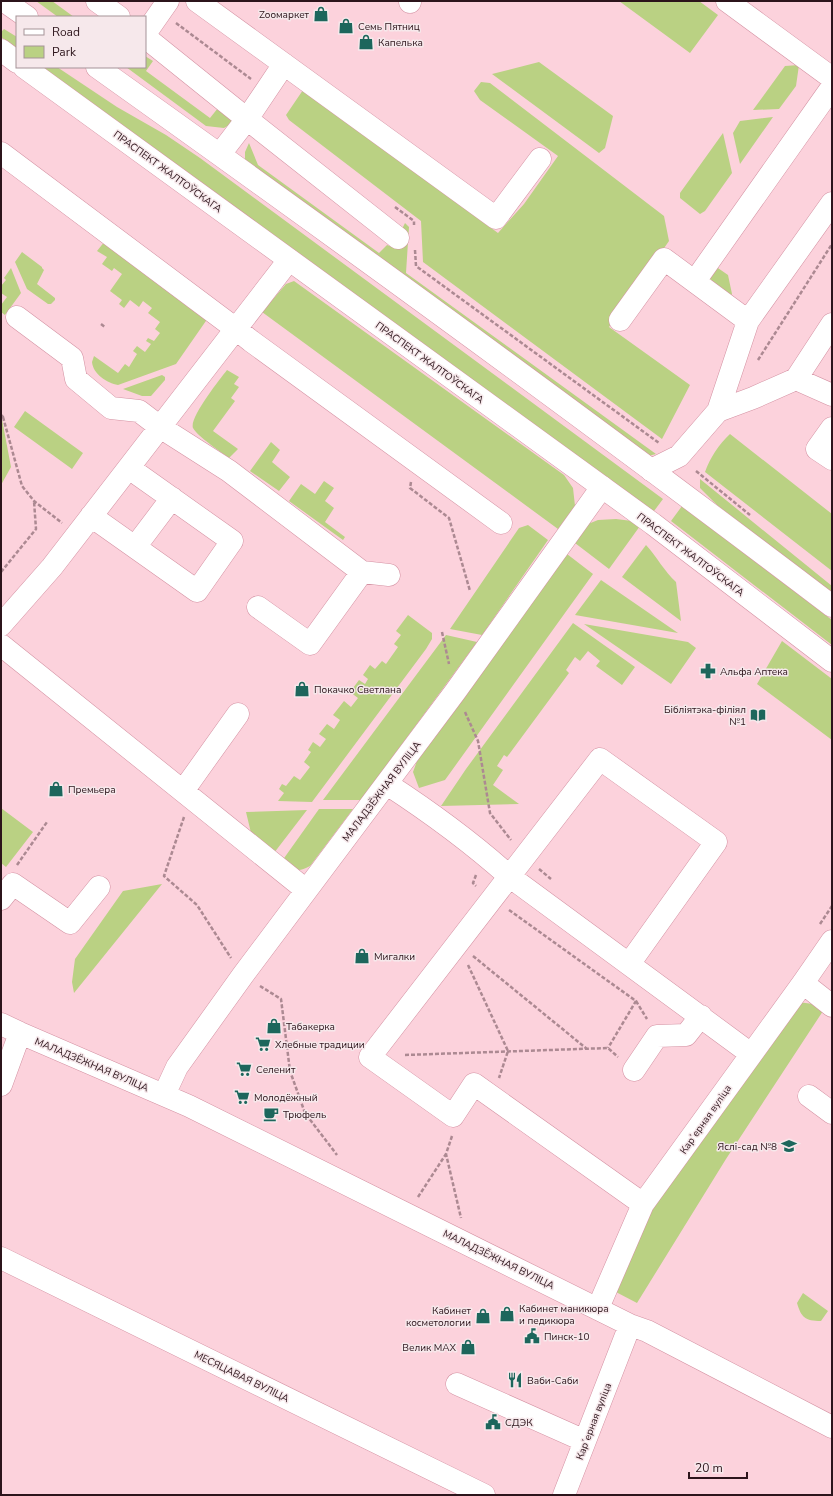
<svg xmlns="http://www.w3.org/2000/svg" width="833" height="1496" font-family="'Nunito Sans',sans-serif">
  <rect width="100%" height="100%" fill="#fcd2dc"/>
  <path fill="#bad183" d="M36 1H52L74 17H58Z
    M619 1H699L718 15 690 53Z
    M4 29 17 37V49L1 37V32Z
    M145 56 153 61 146 71 210 118 218 108 232 118 231 124 224 128 206 126 126 67H145Z
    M539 62 613 116 605 148 599 153 492 74Z
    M799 65 796 86 779 109 753 110 785 66Z
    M42 67H57L117 107 166 135 200 158 663 499 651 515Z
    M481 82 490 83 664 216 669 241 609 327 690 385 662 439 423 262 421 221 289 120 286 115 303 90 498 233 524 204 558 156 480 100 474 91Z
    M773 117 740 164 733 133 740 121Z
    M723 133 732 173 705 211 700 214 680 198V193Z
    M249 143 258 165 379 253 387 245 393 247 405 223 409 227 406 273 656 454 644 457 245 160V152Z
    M105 241 208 318 176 364 118 385C107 383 93 374 92 362L94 356 118 373 125 364 129 367 137 354 133 351 137 346 145 352 151 344 146 341 148 338 154 341 160 333 155 329 160 322 148 313 152 308 143 301 139 307 130 300 124 308 119 304 122 300 110 291 122 274 114 268 112 271 102 264 107 257 97 251Z
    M22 252 42 267V268L44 270 37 284 55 298V300L51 304H48L27 289 15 262Z
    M715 266 728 275 732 294 728 300 716 292 708 275Z
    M11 268 21 293 5 315 1 312V305L7 297 1 293V286L6 280 4 278Z
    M294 281 564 475 573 488 575 506 558 529 262 312 286 284Z
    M227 370 239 377 234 384 239 387 231 398 235 401 213 431 238 449 229 458C221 452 197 436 193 428 189 418 220 379 227 370Z
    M162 375 165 377V380L151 396H142L123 389Z
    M25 411 83 453 72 469 14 427Z
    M1 414 11 467 1 485Z
    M730 434 832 514V571L705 472C710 458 719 444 730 434Z
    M271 442 280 450 272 462 290 477 279 491 250 471Z
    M700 479 832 586V594L717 505 700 488Z
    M324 481 334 488 325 501 334 508 325 522 345 537 343 540 289 501 301 484 315 494Z
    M682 506 832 620V645L671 521Z
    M616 519 632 521 640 526 609 569 575 543 588 524 598 520Z
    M528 525 548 540 482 635 450 629 519 528Z
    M646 545C657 557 664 571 676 582L681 621 622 577Z
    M567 554 593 574 445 780 419 788 413 772 417 761Z
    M601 580 678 633 575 615Z
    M408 615 432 633V639L426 649 312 802 278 801 284 793 279 789 282 784 286 786 294 776 300 780 310 767 304 762 311 752 308 750 313 742 320 747 326 739 319 734 327 724 334 729 340 720 333 715 344 701 351 707 358 698 350 692 359 680 365 684 368 679 363 675 370 665 375 669 382 661 386 664 398 647 394 644 401 635 396 631Z
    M573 623 635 667 622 685 596 666 600 661 588 651 580 661 575 657 566 670 569 673 507 757 504 755 497 766 503 770 493 785 519 804 441 806 466 769Z
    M584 624 688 642 696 648 671 684Z
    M446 635 477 642 361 800H323Z
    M782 641 832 679V740L757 684Z
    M1 808 33 832 6 867 1 863Z
    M319 809H353L310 866C296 874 293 869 282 861Z
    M307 810 274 853 252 837 246 812Z
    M162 884 74 993 72 982 75 959 123 891Z
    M798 1002 813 1004 823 1011 726 1159 637 1303 614 1291 648 1209Z
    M803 1293 828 1311 821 1321C805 1321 801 1317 797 1303Z"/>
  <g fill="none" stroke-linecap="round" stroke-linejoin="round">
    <g stroke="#d492a3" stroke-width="23">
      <path id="minor" d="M97 1 119 17
        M197 1 496 218 540 159
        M727 1 832 78
        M410 2V1
        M145 34 168 1
        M145 37 247 119 398 238
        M1 153 236 329 251 341 501 523
        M220 154 247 119 284 64
        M695 281 832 87
        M17 317 72 358 76 379 111 408 139 411 160 427 229 471 362 572 310 644 258 607
        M620 320 664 259 748 321
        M796 379 832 324
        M718 411 748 321 832 203
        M832 428 817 449 832 459
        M651 470 679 456 718 411 753 398 796 379 832 395
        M91 516 197 591 232 541 129 468
        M135 547 172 498
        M362 572 389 575
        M1 625 52 567 289 260
        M1 645 306 890
        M387 784C430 812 471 842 509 876L751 1054
        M183 791 238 714
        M1 899 13 884 70 923 99 887
        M629 964 716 842 600 759 370 1057 453 1116 474 1084 643 1204
        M803 983 832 1006
        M1 1024 20 1033 189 1106 630 1325 647 1331 832 1427
        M634 1070 657 1036 686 1035 701 1016
        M1 1085 20 1033
        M164 1095 177 1067 243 975 455 692 602 487
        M809 1096 832 1113
        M1 1258 484 1495
        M598 1308 643 1204 803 983 832 941
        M457 1384 585 1441
        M564 1495 630 1325"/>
    </g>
    <g stroke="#d492a3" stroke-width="23">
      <path id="major" d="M4 1 27 17
        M1 50 17 62
        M24 67 653 524 832 661
        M97 67C344 243 590 422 832 606"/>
    </g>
    <path stroke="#ac8992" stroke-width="2.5" stroke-dasharray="4 2" stroke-linecap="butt" d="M176 23 251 79
      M395 207 414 221V225
      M415 250 416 266 659 443
      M101 324 105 327
      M758 360 832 244
      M1 415 3 417 1 420
      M3 417 22 486 34 501 62 523
      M696 471 750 515
      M411 482 410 488 449 518 470 591
      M1 572 36 529 34 501
      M442 632 449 664
      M465 712 478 741 490 813 511 840
      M184 817 164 876 197 905 231 958
      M17 865 47 822
      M539 869 551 879
      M476 875 473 883 476 886
      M509 910 636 1001 608 1048
      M820 924 832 906
      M473 956 587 1049
      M468 965 508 1051 499 1078
      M260 986 281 999 290 1071 305 1113 337 1155
      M636 1001 647 1019
      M405 1055 608 1048 618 1057
      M452 1136 446 1154 461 1218
      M418 1197 446 1154"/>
    <use href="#minor" stroke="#fff" stroke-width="22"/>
    <use href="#major" stroke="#fff" stroke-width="22"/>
  </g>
  <defs>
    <g id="shop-bare" transform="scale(1.2)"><path d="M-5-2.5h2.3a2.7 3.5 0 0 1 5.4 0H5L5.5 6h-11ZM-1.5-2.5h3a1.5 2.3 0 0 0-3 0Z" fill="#1d665c" stroke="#f6e8eb" stroke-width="2.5" paint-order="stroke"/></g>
    <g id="pharmacy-bare" transform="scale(1.2)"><path d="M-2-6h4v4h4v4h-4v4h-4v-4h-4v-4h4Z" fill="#1d665c" stroke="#f6e8eb" stroke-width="2.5" paint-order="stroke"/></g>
    <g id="library-bare" transform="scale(1.2)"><path d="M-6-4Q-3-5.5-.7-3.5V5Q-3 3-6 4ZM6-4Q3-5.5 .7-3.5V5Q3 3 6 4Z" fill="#1d665c" stroke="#f6e8eb" stroke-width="2.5" paint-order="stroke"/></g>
    <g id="supermarket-bare" transform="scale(1.2)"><path d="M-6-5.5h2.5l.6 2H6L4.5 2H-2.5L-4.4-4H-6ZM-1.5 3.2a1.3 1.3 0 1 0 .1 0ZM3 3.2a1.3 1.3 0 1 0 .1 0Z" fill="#1d665c" stroke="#f6e8eb" stroke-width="2.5" paint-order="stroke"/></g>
    <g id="cafe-bare" transform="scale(1.2)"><path d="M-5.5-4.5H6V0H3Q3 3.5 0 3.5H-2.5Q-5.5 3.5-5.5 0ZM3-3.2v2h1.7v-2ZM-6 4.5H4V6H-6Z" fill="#1d665c" stroke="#f6e8eb" stroke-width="2.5" paint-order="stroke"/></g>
    <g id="school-bare" transform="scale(1.2)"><path d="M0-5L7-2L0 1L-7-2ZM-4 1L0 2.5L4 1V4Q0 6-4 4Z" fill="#1d665c" stroke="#f6e8eb" stroke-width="2.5" paint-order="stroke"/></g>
    <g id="civic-bare" transform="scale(1.2)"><path d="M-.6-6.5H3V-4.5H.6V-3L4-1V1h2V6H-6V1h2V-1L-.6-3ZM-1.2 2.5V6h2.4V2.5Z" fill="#1d665c" stroke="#f6e8eb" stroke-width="2.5" paint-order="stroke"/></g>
    <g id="restaurant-bare" transform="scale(1.2)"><path d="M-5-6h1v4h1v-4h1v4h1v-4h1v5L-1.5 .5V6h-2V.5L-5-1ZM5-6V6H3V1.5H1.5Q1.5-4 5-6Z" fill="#1d665c" stroke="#f6e8eb" stroke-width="2.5" paint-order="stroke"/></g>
  </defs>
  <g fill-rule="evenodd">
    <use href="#shop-bare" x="321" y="14"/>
    <use href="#shop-bare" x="346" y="26"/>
    <use href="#shop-bare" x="366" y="42"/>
    <use href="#pharmacy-bare" x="708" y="671"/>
    <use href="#shop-bare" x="302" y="689"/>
    <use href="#library-bare" x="758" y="715"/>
    <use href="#shop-bare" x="56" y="789"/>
    <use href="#shop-bare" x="362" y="956"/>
    <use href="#shop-bare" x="274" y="1026"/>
    <use href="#supermarket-bare" x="263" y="1044"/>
    <use href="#supermarket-bare" x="244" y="1069"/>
    <use href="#supermarket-bare" x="242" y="1097"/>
    <use href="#cafe-bare" x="271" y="1114"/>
    <use href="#school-bare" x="789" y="1146"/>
    <use href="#shop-bare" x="507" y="1314"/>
    <use href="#shop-bare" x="483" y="1316"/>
    <use href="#civic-bare" x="532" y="1336"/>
    <use href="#shop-bare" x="468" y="1347"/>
    <use href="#restaurant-bare" x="515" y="1380"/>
    <use href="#civic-bare" x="493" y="1422"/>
  </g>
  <g text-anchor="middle" stroke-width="3" stroke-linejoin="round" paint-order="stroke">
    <g font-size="10" fill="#2c141b" stroke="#f6e8eb" text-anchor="start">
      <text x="309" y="18" text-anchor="end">Zooмаркет</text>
      <text x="358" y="30">Семь Пятниц</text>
      <text x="378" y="46">Капелька</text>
      <text x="720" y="675">Альфа Аптека</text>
      <text x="314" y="693">Покачко Светлана</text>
      <text x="746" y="713" text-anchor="end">Бібліятэка-філіял<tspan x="746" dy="12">№1</tspan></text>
      <text x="68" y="793">Премьера</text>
      <text x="374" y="960">Мигалки</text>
      <text x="286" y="1030">Табакерка</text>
      <text x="275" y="1048">Хлебные традиции</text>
      <text x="256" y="1073">Селенит</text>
      <text x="254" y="1101">Молодёжный</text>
      <text x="283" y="1118">Трюфель</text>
      <text x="777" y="1150" text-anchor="end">Яслі-сад №8</text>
      <text x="519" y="1312">Кабинет маникюра<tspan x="519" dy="12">и педикюра</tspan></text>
      <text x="471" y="1314" text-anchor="end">Кабинет<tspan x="471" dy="12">косметологии</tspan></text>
      <text x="544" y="1340">Пинск-10</text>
      <text x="456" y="1351" text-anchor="end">Велик МАХ</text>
      <text x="527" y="1384">Ваби-Саби</text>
      <text x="505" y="1426">СДЭК</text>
    </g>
    <g font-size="10" fill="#2c141b" stroke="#f6e8eb">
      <text transform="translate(168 171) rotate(36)" y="4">ПРАСПЕКТ ЖАЛТОЎСКАГА</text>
      <text transform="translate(430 362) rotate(36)" y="4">ПРАСПЕКТ ЖАЛТОЎСКАГА</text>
      <text transform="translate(691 554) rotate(37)" y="4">ПРАСПЕКТ ЖАЛТОЎСКАГА</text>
      <text transform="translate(381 791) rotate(-53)" y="4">МАЛАДЗЁЖНАЯ ВУЛІЦА</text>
      <text transform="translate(92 1064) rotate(23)" y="4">МАЛАДЗЁЖНАЯ ВУЛІЦА</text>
      <text transform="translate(705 1119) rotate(-55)" y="4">Карʼерная вуліца</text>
      <text transform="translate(499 1259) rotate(26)" y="4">МАЛАДЗЁЖНАЯ ВУЛІЦА</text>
      <text transform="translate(242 1376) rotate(26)" y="4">МЕСЯЦАВАЯ ВУЛІЦА</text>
      <text transform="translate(593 1421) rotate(-69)" y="4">Карʼерная вуліца</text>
    </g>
  </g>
  <rect width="833" height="1496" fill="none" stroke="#2c141b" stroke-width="4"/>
  <rect x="16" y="16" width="130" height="52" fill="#f6e8eb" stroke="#a59398"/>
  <rect x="24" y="29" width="20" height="6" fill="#ffffff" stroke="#a59398"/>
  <text x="52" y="36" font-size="12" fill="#2c141b">Road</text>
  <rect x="24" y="46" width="20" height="12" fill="#bad183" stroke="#a59398"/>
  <text x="52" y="56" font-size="12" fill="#2c141b">Park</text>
  <path d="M689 1472v6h58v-6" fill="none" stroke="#2c141b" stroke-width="2"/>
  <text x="695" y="1472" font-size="12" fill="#2c141b" stroke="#f6e8eb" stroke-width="3" paint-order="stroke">20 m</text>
</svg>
